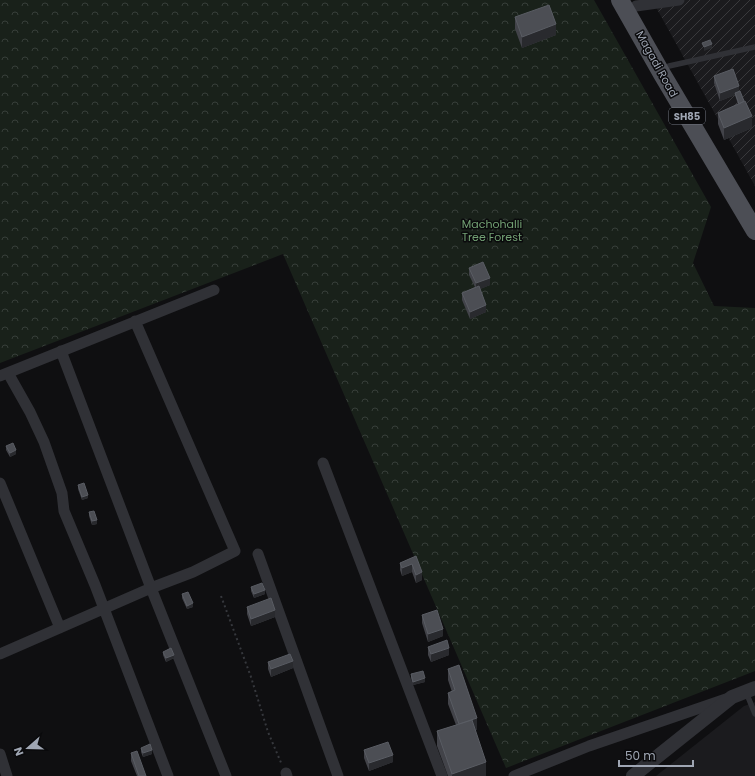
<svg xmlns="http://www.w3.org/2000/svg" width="755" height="776" font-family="Poppins,sans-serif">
  <defs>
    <pattern id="industrial-furrows" width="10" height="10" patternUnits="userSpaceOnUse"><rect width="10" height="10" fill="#1b1b1e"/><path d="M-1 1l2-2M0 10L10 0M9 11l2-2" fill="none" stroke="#39393c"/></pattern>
    <pattern id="forest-crowns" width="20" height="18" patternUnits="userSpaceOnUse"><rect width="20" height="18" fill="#19211a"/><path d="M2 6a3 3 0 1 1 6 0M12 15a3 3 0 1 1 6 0" fill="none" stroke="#373e39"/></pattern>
  </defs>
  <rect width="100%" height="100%" fill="#0f0f11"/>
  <path fill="#1b1b1e" d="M755 702V776H656L744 706Z"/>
  <path fill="url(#industrial-furrows)" d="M652 0H755V186Z"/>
  <path fill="url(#forest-crowns)" d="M0 0H594L711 207 693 263 714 306 755 308V671L506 768 283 254 0 363Z"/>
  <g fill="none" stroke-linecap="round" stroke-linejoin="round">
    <path stroke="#36383d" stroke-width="2" stroke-dasharray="2 3" stroke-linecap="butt" d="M221 596 251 677 268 732 282 765"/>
    <path stroke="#303136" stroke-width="5.5" d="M669 66 755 47
      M746 692 755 714"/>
    <path stroke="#303136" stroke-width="11" d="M636 6 679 0
      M61 351 151 588 226 776
      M8 373 30 412 44 442 62 493 64 511 95 585 168 776
      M0 376 214 290
      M323 463 442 776
      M0 483 60 628
      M258 554 338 776
      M0 654 151 588 193 572 235 551 135 321
      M0 754 7 776
      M286 773 287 776
      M514 776 589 746 726 699"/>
    <path stroke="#303136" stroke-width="14" d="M633 776 732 697 755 688"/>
    <path stroke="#4c4e55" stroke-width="18" d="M620 0 662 74 755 231"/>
  </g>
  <path fill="#424349" d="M515 17 556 35 522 48 515 29Z
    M714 76 739 91 752 128 724 140 718 124V113L738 104 735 95 720 101 714 83Z
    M469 268 490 285 480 289 486 312 470 319 462 300V293L475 287 469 275Z
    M6 446 16 454 10 457 6 450Z
    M78 485 88 498 82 500 78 489Z
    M89 512 97 524 92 525 89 516Z
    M416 556 422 580 416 583 412 572 402 576 400 570V563Z
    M251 587 265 594 254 598 251 591Z
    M182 594 193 607 187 609 182 598Z
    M247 607 275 617 251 626 247 614Z
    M422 615 443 636 428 642 422 623Z
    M428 647 449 655 431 662 428 655Z
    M163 652 174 658 166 662 163 655Z
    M268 662 293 668 271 677 268 669Z
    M448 669 477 730H475L486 776H448L437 746V731L456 725 448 704V693L452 692 448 680Z
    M411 674 425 682 413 685 411 678Z
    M141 748 152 754 143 757 141 752Z
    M364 750 393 762 369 771 364 758Z
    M131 753 146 776H137L131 761Z"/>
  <path fill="#292a2e" d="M556 24V35L522 48V37Z
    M712 44V48L704 51V47Z
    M739 86V94L735 93V95L720 101V93Z
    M752 116V128L724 140V128Z
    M490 278V285L476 291V283Z
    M486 305V312L470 319V312Z
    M16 450V454L10 457V453Z
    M88 495V498L82 500V497Z
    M97 520V524L92 525V521Z
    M412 564V572L402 576V568Z
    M422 572V580L416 583V575Z
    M265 590V594L254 598V594Z
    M193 603V607L187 609V606Z
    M275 610V617L251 626V619Z
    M443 629V636L428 642V634Z
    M449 648V655L431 662V654Z
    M174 655V658L166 662V658Z
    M293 661V668L271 677V669Z
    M425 678V682L413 685V682Z
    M477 718V730L459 736V725Z
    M152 750V754L143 757V753Z
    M393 755V762L369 771V763Z
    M486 762V776H452V774Z"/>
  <path fill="#4c4e54" stroke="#595c63" d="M549 5 556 24 522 37 515 17Z
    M710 40 712 44 704 47 702 43Z
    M733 69 739 86 720 93 714 76Z
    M740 91 744 101 739 104 735 93Z
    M745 101 752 116 724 128 718 113Z
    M483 262 490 278 476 283 469 268Z
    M479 286 486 305 470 312 462 293Z
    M13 443 16 450 10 453 6 446Z
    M84 483 88 495 82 497 78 485Z
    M94 511 97 520 92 521 89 512Z
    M416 556 422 572 416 575 412 564 402 568 400 563Z
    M262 583 265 590 254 594 251 587Z
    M188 592 193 603 187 606 182 594Z
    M271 598 275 610 251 619 247 607Z
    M437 610 443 629 428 634 422 615Z
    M447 640 449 648 431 654 428 647Z
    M171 648 174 655 166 658 163 652Z
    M290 654 293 661 271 669 268 662Z
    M459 665 477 718 459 724 448 693 455 690 448 669Z
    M423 671 425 678 413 682 411 674Z
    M472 720 486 762 452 774 437 731Z
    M388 742 393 755 369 763 364 750Z
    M150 744 152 750 143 753 141 748Z
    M137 751 146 776H139L131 753Z"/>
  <g text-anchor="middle" stroke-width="3" stroke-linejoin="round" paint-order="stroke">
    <rect fill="#0a0a0c" stroke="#727781" stroke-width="1" x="669" y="108" width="36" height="16" rx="3"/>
    <g font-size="10" font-weight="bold" fill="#9fa6b3">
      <text x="687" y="120">SH85</text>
    </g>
    <g font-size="11" fill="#9fa6b3" stroke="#0a0a0c">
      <text transform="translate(657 64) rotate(61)" y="4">Magadi Road</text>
    </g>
    <g font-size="11" fill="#73a174" stroke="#0a0a0c">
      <text x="492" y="228">Machohalli<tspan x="492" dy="13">Tree Forest</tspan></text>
    </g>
  </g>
  <g transform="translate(28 748) rotate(250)" stroke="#0a0a0c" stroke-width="3" paint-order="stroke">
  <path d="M0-3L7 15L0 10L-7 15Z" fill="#9fa6b3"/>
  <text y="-6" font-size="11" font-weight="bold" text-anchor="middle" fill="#9fa6b3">N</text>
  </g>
  <path d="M619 760v6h74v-6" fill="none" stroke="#9fa6b3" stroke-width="2"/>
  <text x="625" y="760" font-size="12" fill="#9fa6b3" stroke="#0a0a0c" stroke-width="3" paint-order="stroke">50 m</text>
</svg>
